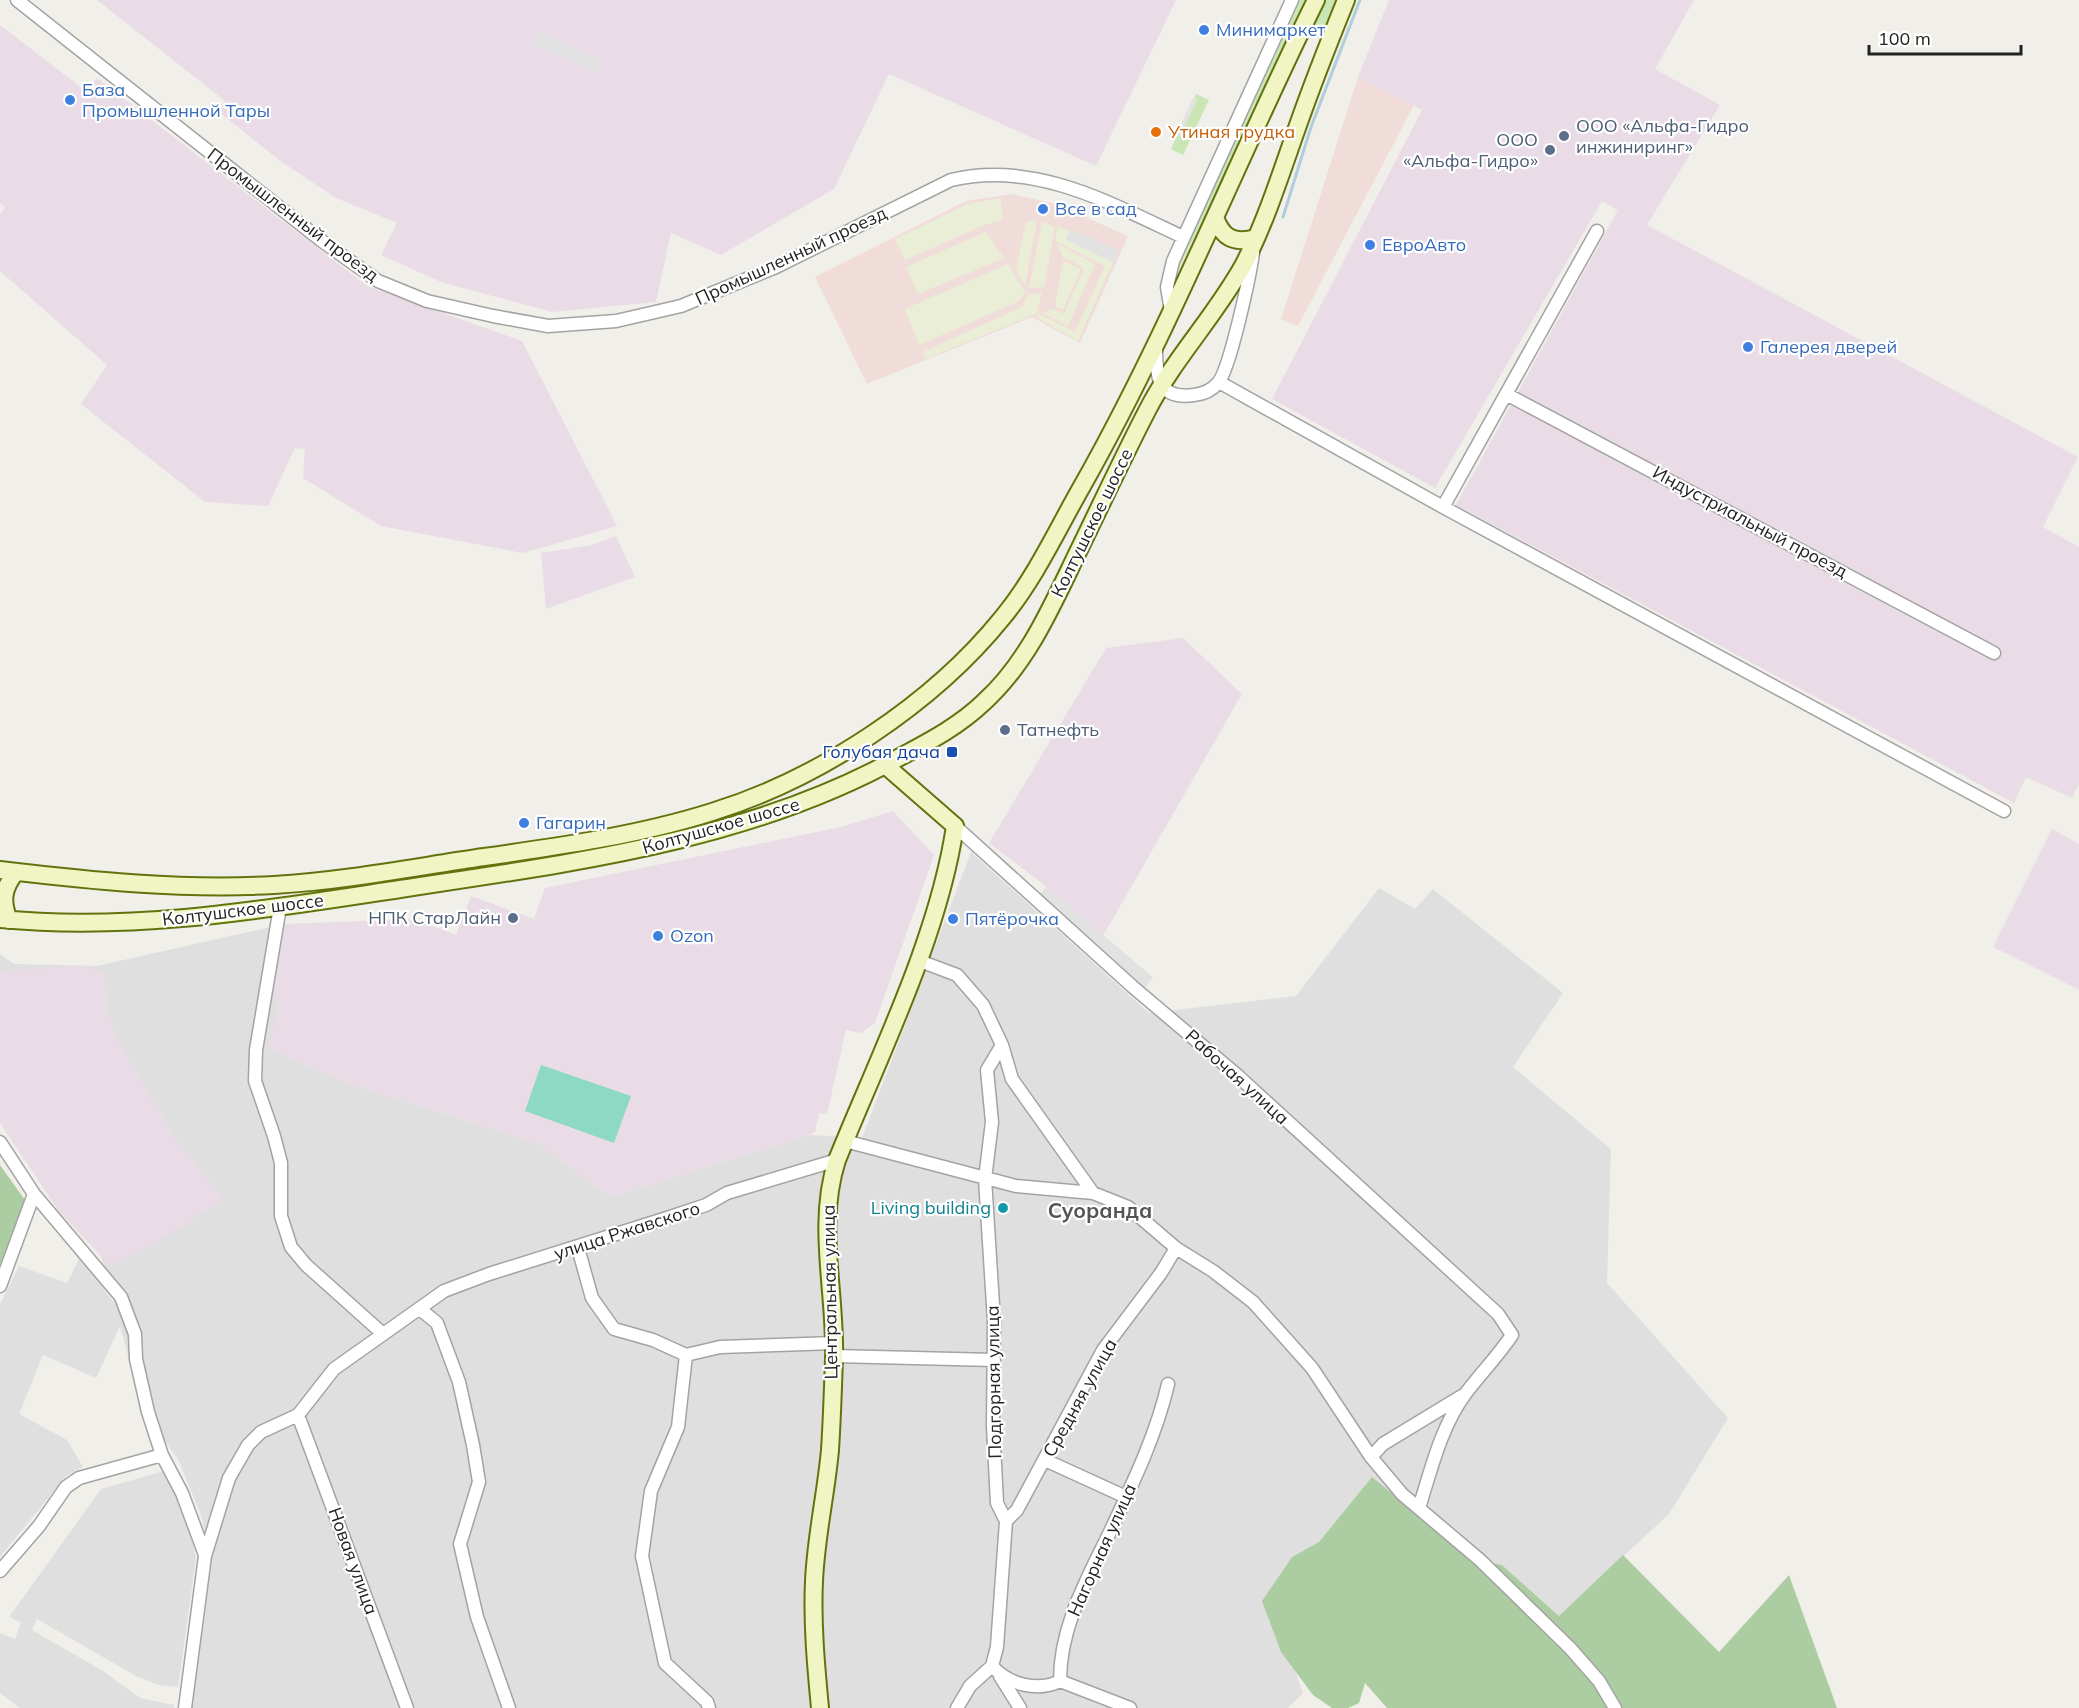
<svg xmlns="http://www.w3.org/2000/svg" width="2079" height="1708" font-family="Mulish,sans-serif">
  <rect width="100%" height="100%" fill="#f1efe9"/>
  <path fill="#e0dfdf" d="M971 852 1149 1013 1296 996 1379 888 1415 909 1433 889 1563 993 1513 1067 1611 1149 1607 1283 1728 1418 1669 1514 1559 1616 1502 1565 1472 1559 1372 1478 1319 1542 1292 1557 1281 1652 1294 1668 1303 1693 1288 1708H192L212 1562 201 1515 178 1459 143 1412 120 1326 96 1378 43 1355 19 1414 67 1440 83 1467 66 1476 0 1557V1304L19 1266 67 1283 80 1257 115 1304 96 1239 0 1110V954L14 964 97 966 284 924 272 982 278 1007 269 1049 354 1085 540 1144 610 1197 809 1135 862 1138Z
    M164 1471 184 1511 196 1557 178 1687 159 1685 136 1676 37 1619 32 1630 103 1671 140 1698 174 1705V1708H20L0 1693V1633L15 1639 21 1622 9 1617 101 1489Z"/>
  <path fill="#f0ddda" d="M1358 77 1414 105 1298 326 1281 319Z
    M1012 194 1056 204 1128 236 1080 343 1032 317 867 384 815 277 966 201Z"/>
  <path fill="#eadce6" d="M97 0H1176L1096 166 889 74 834 189 721 255 671 233 656 302 552 312 441 282 381 255 397 223 336 198 279 160 219 112 225 101Z
    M1389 0H1694L1655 69 1720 105 1647 225 2078 457 2043 527 2079 547V784L2072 798 2026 777 2014 803 1456 505 1618 210 1602 201 1435 488 1272 399 1422 110 1358 77Z
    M0 25 87 92 97 78 367 286 522 341 617 526 523 553 381 526 303 478 305 449 295 448 268 506 205 502 81 404 107 365 0 271V215L5 207 0 203Z
    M616 536 635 577 546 609 541 553 592 545Z
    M1183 638 1242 694 1103 936 1043 884 989 843 1106 648Z
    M893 811 934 855 875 1023 861 1033 846 1030 827 1114 819 1113 815 1132 809 1135 610 1197 540 1144 354 1085 268 1049 278 1007 272 982 284 924 414 919 456 935 471 896 534 919 545 888 841 827Z
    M2052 829 2079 844V990L1993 947Z
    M81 966 104 973 108 1014 116 1037 177 1141 224 1199 151 1245 109 1265 58 1210 0 1123V971Z"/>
  <path fill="#ebeed7" d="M1000 198 1003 220 984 225 905 260 895 239 967 204Z
    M1037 220 1025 286 1016 269 1026 222Z
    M1042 222 1055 227 1044 287 1029 288Z
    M1058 226 1069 231 1066 240 1113 262 1078 341 1035 316 1039 314 1075 332 1105 266 1055 241Z
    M986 232 1004 258 918 294 906 267Z
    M1057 244 1095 264 1068 326 1042 313 1053 309 1064 314 1084 268 1063 257Z
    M1063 261 1081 269 1063 310 1055 306Z
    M1008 264 1025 292 1019 301 919 345 905 309Z
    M1042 293 1037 313 926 359 923 352 1022 307 1028 295Z"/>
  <path fill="#cae6b4" d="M1300 0H1308L1175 277 1177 264Z
    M1326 0H1336L1320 37 1311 33Z
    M1196 94 1209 100 1183 155 1171 149Z"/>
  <path fill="#accda1" d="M0 1165 25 1200 0 1264Z
    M1372 1477 1472 1559 1502 1565 1559 1616 1623 1555 1719 1652 1789 1575 1837 1708H1387L1365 1683 1359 1703 1348 1708H1332L1313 1695 1281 1652 1262 1601 1292 1557 1319 1542Z"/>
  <path fill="#8ed9c1" d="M541 1065 631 1096 614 1143 525 1111Z"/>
  <path fill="#e2e2e2" d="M540 32 600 59 596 72 531 44Z
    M1193 98 1197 100 1180 137 1176 135Z
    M1071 229 1119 251 1114 262 1066 240Z
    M1046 887 1153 977 1144 989 1038 896Z"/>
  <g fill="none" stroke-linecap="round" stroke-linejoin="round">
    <path stroke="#aecedb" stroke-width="3" d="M1283 217 1311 127 1360 0"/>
    <g stroke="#a3a3a3" stroke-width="15">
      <path id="street" d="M17 0 322 241 378 281 427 301 493 316 548 326 616 321 681 306 776 267 951 180C1034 160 1110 203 1183 237
        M1171 311 1167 287 1173 261 1292 0
        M1156 348C1156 377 1158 400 1194 395 1203 394 1212 390 1218 383 1230 369 1250 275 1253 253
        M1219 382 1443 507 2004 811
        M1506 394 1994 653
        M1443 507 1597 231
        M955 826 1133 987 1237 1075 1498 1314 1512 1335C1498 1356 1481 1373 1466 1393 1441 1426 1431 1470 1419 1508
        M280 907 256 1050 255 1081 274 1136 281 1163V1216L291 1247 306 1265 382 1333
        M917 960 957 975 983 1005 1002 1045 1012 1079 1093 1193 1128 1207 1176 1248 1213 1271 1253 1302 1312 1368 1371 1457 1402 1494 1480 1560 1570 1648 1599 1681 1615 1708
        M845 1141 1016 1186 1093 1193
        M0 1142 34 1194 121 1297 135 1334 136 1359 148 1412 162 1455 182 1493 205 1555
        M578 1248 592 1298 614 1329 653 1340 686 1355 720 1347 834 1343
        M0 1286 34 1194
        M420 1309 437 1323 459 1382 473 1445 479 1482 460 1544 477 1617 509 1708
        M686 1355 678 1427 651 1491 642 1556 665 1663 707 1702 709 1708
        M834 1356 994 1360
        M298 1415 407 1708
        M1371 1457 1383 1444 1462 1396
        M1045 1460 1126 1497
        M1006 1521 1017 1510 1103 1350 1161 1273 1176 1248
        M0 1571 39 1526 66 1487 79 1478 162 1455
        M992 1666C1009 1685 1038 1692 1060 1681 1060 1627 1086 1581 1109 1534 1132 1485 1156 1436 1168 1384
        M1000 1676 1020 1708
        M1060 1681 1130 1708
        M185 1708 205 1556 229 1478 248 1445 261 1432 298 1415 334 1369 444 1291 489 1274 664 1219 706 1205 727 1193 837 1160
        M957 1708 970 1686 992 1666 997 1647 1006 1521 997 1503 993 1426 994 1321 985 1179 992 1122 987 1070 1002 1045"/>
    </g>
    <g stroke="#62730e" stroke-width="20">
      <path id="secondary" d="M1215 217C1222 238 1234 244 1256 238
        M0 870C92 881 182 890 274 885 342 881 410 868 477 858 555 847 636 836 712 812 819 779 933 704 1003 617 1035 578 1056 532 1081 488 1170 331 1236 162 1316 0
        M0 919C135 932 267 909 400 889 570 863 747 842 900 757 930 741 959 726 984 702 1027 663 1051 608 1076 556 1100 507 1123 457 1148 409 1175 357 1216 315 1244 264 1266 221 1281 173 1297 128 1312 85 1329 42 1346 0
        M9 920C1 901 3 888 16 872
        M820 1708C816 1666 812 1623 814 1581 816 1536 826 1494 830 1450 832 1419 833 1389 834 1358 836 1292 816 1225 837 1160 879 1056 939 936 955 826L885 765"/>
    </g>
    <use href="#street" stroke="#fff" stroke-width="12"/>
    <use href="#secondary" stroke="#f0f5c3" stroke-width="16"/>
  </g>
  <g fill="#3f7fe0" stroke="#fff" stroke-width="2">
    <circle cx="1204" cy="30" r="6"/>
    <circle cx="70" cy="100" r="6"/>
    <circle cx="1043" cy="209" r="6"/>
    <circle cx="1370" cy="245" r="6"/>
    <circle cx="1748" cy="347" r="6"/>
    <circle cx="524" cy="823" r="6"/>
    <circle cx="953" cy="919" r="6"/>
    <circle cx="658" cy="936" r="6"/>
  </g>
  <circle fill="#e8710a" stroke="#fff" stroke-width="2" cx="1156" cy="132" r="6"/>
  <g fill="#5c6f8a" stroke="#fff" stroke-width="2">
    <circle cx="1564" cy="136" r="6"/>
    <circle cx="1550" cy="150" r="6"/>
    <circle cx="1005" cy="730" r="6"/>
    <circle cx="513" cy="918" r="6"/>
  </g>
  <rect fill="#1a4fb4" stroke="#fff" stroke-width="2" x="946" y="746" width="12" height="12" rx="3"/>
  <circle fill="#0f9aa8" stroke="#fff" stroke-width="2" cx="1003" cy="1208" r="6"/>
  <g text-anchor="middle" stroke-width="4.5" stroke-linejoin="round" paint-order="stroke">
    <g font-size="18" fill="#366cbe" stroke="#fff" text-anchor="start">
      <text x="1216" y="36">Минимаркет</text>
      <text x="82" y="96">База<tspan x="82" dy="21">Промышленной Тары</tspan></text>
      <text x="1055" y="215">Все в сад</text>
      <text x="1382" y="251">ЕвроАвто</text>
      <text x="1760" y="353">Галерея дверей</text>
      <text x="536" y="829">Гагарин</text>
      <text x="965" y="925">Пятёрочка</text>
      <text x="670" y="942">Ozon</text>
    </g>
    <g font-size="18" fill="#4e5e75" stroke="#fff" text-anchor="start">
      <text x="1576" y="132">ООО «Альфа-Гидро<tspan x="1576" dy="21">инжиниринг»</tspan></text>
      <text x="1538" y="146" text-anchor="end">ООО<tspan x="1538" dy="21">«Альфа-Гидро»</tspan></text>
      <text x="1017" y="736">Татнефть</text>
      <text x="501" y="924" text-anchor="end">НПК СтарЛайн</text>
    </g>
    <g font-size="18" fill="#c56008" stroke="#fff" text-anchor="start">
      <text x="1168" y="138">Утиная грудка</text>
    </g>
    <g font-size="18" fill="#222" stroke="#fff">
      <text transform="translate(293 215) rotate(37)" y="6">Промышленный проезд</text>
      <text transform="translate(791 256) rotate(-25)" y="6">Промышленный проезд</text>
      <text transform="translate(1750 522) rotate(28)" y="6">Индустриальный проезд</text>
      <text transform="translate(1092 523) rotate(-64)" y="6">Колтушское шоссе</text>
      <text transform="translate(721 826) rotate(-16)" y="6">Колтушское шоссе</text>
      <text transform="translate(243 910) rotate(-7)" y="6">Колтушское шоссе</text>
      <text transform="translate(1237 1077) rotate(42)" y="6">Рабочая улица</text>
      <text transform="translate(627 1231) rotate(-18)" y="6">улица Ржавского</text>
      <text transform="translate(830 1292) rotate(-91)" y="6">Центральная улица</text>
      <text transform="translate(994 1382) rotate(-91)" y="6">Подгорная улица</text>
      <text transform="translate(1080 1398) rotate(-61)" y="6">Средняя улица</text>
      <text transform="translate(1102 1550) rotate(-66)" y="6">Нагорная улица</text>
      <text transform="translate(353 1561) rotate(70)" y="6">Новая улица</text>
    </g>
    <g font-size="18" fill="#164399" stroke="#fff" text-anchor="end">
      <text x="940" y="758">Голубая дача</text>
    </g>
    <g font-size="18" fill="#0d838f" stroke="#fff" text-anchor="end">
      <text x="991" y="1214">Living building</text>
    </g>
    <g font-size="21" font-weight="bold" fill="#555" stroke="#fff">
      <text x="1100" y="1218">Суоранда</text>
    </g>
  </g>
  <path d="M1869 45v9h152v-9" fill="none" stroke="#222222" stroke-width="3"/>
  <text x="1878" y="45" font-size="18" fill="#222222" stroke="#ffffff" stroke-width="4.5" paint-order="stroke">100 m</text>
</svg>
